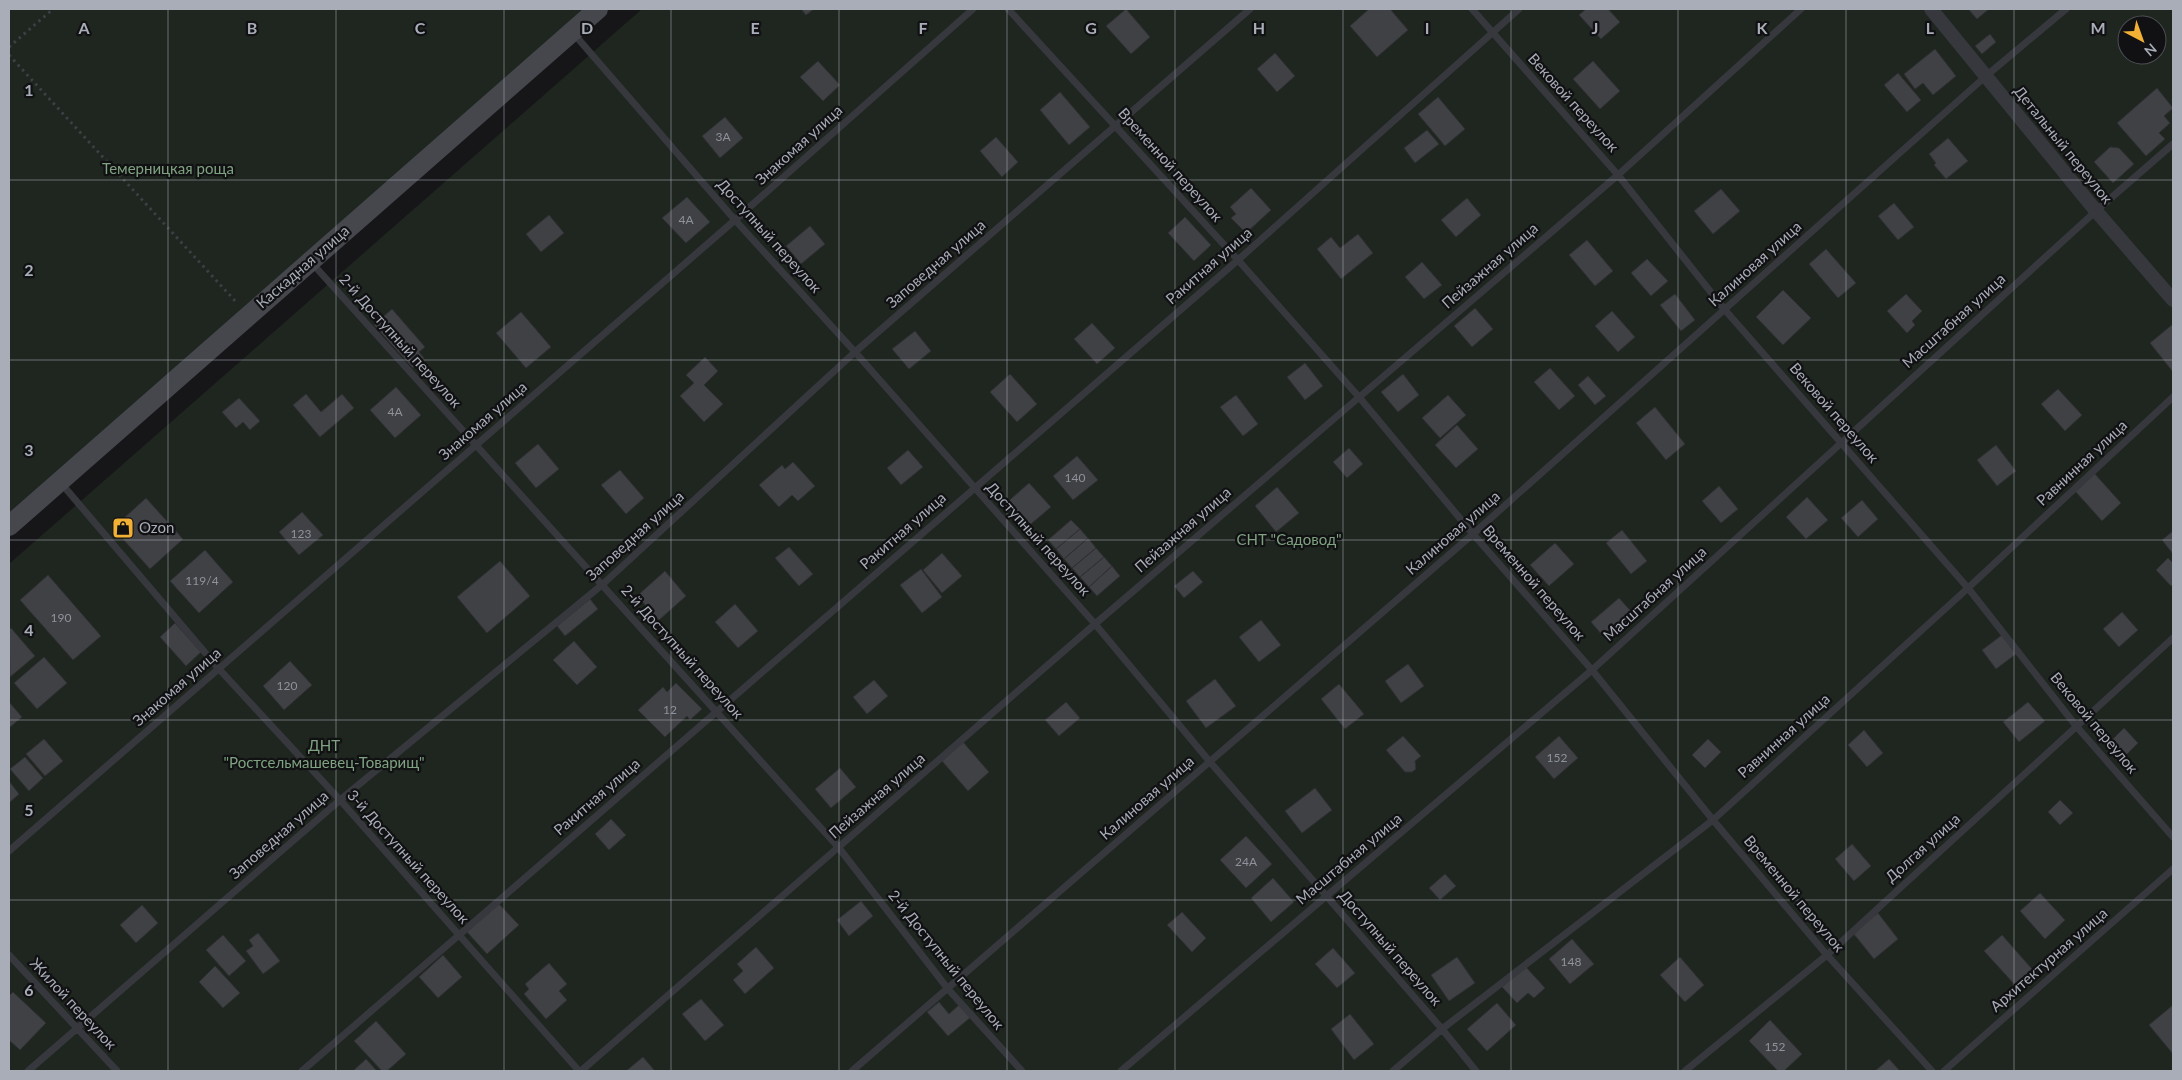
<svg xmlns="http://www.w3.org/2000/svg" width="2182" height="1080" font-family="Lato,sans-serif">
  <rect width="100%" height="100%" fill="#161618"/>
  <path fill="#1e261f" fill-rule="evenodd" d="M9 9H591L9 524Z
    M642 9H2173V1071H9V564ZM2127 25H2157V55H2127Z"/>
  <path fill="#404145" stroke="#303034" d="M801 9H814L806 15Z
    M1126 9 1150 37 1131 54 1106 26Z
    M1369 9H1390L1408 30 1377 57 1350 26Z
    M1586 9H1608L1620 22 1601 39 1579 15Z
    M1968 9H1989L1977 19Z
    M1990 34 1996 42 1982 54 1975 46Z
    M1935 49 1956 76 1933 95 1923 83 1915 89 1904 74Z
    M1275 53 1295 76 1277 92 1257 69Z
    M818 61 840 85 823 101 800 77Z
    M1593 61 1620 91 1600 109 1573 79Z
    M1898 73 1921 100 1907 112 1884 85Z
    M2157 88 2173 108 2164 116 2170 123 2159 133 2165 139 2146 156 2117 123Z
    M1060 92 1090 127 1069 145 1040 110Z
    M1438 97 1465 129 1445 146 1418 114Z
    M725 117 743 138 720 158 702 136Z
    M1427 130 1439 144 1415 163 1404 148Z
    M996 137 1018 162 1002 177 980 151Z
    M1948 138 1968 161 1946 179 1934 165 1936 163 1929 154Z
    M2110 147 2119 148 2134 164 2113 183 2094 162Z
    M1251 188 1271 210 1246 233 1231 218 1236 214 1230 207Z
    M1721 189 1740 211 1713 234 1694 211Z
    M687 197 710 222 686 243 662 218Z
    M1467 198 1481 215 1456 237 1441 220Z
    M1894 203 1914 227 1898 240 1878 216Z
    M549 215 564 233 541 252 526 234Z
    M1185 217 1211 245 1194 261 1168 233Z
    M810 226 825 244 801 264 786 246Z
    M1358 234 1373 253 1341 279 1317 249 1331 237 1340 248Z
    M1587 240 1613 271 1595 286 1569 255Z
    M1826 249 1856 283 1838 298 1809 264Z
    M1647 259 1668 281 1651 296 1631 273Z
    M1422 262 1442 285 1424 299 1405 277Z
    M1783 290 1811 318 1783 345 1756 317Z
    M1675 294 1695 320 1681 331 1660 305Z
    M1906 294 1922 311 1912 321 1915 325 1907 333 1887 311Z
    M1475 308 1493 329 1472 347 1454 326Z
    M392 309 425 347 419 352 424 358 413 368 374 325Z
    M1612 311 1635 337 1618 352 1595 326Z
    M521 312 551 347 526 368 496 333Z
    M1092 323 1115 348 1097 364 1074 339Z
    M2173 324V372L2150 343Z
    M915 331 931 351 909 369 892 349Z
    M705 357 718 371 704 385 723 404 704 422 680 396 694 383 686 375Z
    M1305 363 1323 386 1305 400 1287 377Z
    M1550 368 1575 396 1559 410 1534 382Z
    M1010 374 1037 404 1017 422 990 392Z
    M1403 374 1419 395 1398 412 1381 392Z
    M1588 376 1606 396 1595 405 1578 385Z
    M396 387 421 415 395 438 370 410Z
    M2058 389 2082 415 2065 431 2041 404Z
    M306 394 321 412 342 394 354 408 320 437 293 405Z
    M1236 395 1258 424 1243 436 1220 407Z
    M1448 395 1466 415 1440 438 1422 418Z
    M239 398 260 421 250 430 243 422 236 428 222 412Z
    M1655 407 1685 444 1666 460 1636 423Z
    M1457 425 1478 449 1456 468 1435 445Z
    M538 444 559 469 536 488 515 463Z
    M1996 445 2016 471 1997 486 1977 460Z
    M1349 448 1363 464 1347 478 1333 462Z
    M908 450 923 467 901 485 887 468Z
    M1077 456 1098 480 1073 500 1053 476Z
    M793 462 815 486 798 501 792 495 779 507 759 485 782 465 785 469Z
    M620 470 644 498 626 514 601 485Z
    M2094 473 2121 503 2102 521 2075 491Z
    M1029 483 1051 507 1025 529 1004 505Z
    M1719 486 1738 509 1721 523 1702 501Z
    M1277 487 1299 513 1276 532 1255 506Z
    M1807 497 1828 520 1806 539 1786 517Z
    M146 498 183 539 150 569 113 528Z
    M1862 500 1878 519 1858 537 1841 518Z
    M302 512 323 535 299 555 279 532Z
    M1071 520 1080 529 1056 549 1048 540Z
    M1080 529 1088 538 1064 559 1056 549Z
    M1622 530 1647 561 1631 574 1606 543Z
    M2173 531V554L2162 540Z
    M1088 538 1096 548 1072 568 1064 559Z
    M1555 543 1574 564 1549 586 1530 565Z
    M789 547 813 574 799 586 775 558Z
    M1096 548 1104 557 1080 577 1072 568Z
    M205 550 233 582 199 613 170 581Z
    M942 553 962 576 942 593 923 570Z
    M1104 557 1112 566 1089 587 1080 577Z
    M2168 558 2173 563V584L2171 586 2156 570Z
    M500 561 530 596 487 633 457 597Z
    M1112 566 1120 576 1097 596 1089 587Z
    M921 569 942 597 922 613 900 585Z
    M665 571 686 596 659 620 637 596Z
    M1193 571 1203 582 1184 598 1174 586Z
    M48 575 101 636 73 660 20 600Z
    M1619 598 1636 617 1608 642 1591 622Z
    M590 599 598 609 565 636 557 626Z
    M735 604 758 631 738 648 715 622Z
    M2122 612 2138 630 2119 647 2103 629Z
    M1261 620 1281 645 1259 662 1239 637Z
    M175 623 201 652 186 666 160 637Z
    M11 628 35 656 10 677 9 630Z
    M2002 635 2016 654 1996 669 1982 650Z
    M574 641 597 667 577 685 553 660Z
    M44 657 67 683 37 709 14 683Z
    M290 661 312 685 284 710 263 686Z
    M1408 664 1424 686 1401 703 1385 681Z
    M1215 679 1236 706 1206 728 1186 701Z
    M874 680 888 696 867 714 853 697Z
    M676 683 702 709 690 720 687 716 665 737 638 710 663 687 667 692Z
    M1339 684 1364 714 1345 729 1321 699Z
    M9 702 22 717 9 728Z
    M1066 702 1080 718 1059 736 1045 720Z
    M2028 702 2045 721 2019 742 2003 722Z
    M2124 728 2138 743 2124 757 2110 742Z
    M1864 730 1883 753 1867 767 1848 745Z
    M1403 736 1421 756 1415 761 1416 769 1412 772H1405L1386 750Z
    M1559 736 1578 758 1554 779 1535 757Z
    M44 739 63 761 45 776 26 754Z
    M1708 739 1721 752 1705 768 1692 755Z
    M963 742 989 772 968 791 942 761Z
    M25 757 43 778 29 791 10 769Z
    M840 768 856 787 831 808 815 789Z
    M9 781 19 794 9 803Z
    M1315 788 1332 810 1302 833 1285 811Z
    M2060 800 2073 813 2060 825 2048 812Z
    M611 819 626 835 609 850 595 834Z
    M1246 836 1272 864 1246 888 1220 860Z
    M1852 844 1871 866 1854 881 1835 859Z
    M1445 874 1456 886 1440 900 1429 888Z
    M1273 878 1294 902 1271 922 1251 898Z
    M2040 893 2065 920 2045 939 2020 911Z
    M861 901 873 916 849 936 837 920Z
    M498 903 519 925 487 954 467 932Z
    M142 905 158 923 136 943 120 925Z
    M1182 912 1206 938 1192 952 1167 925Z
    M1878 913 1898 939 1874 959 1853 933Z
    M258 933 280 961 263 974 246 951 253 946 249 940Z
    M223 935 246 961 229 976 206 950Z
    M2002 935 2032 969 2015 985 1984 951Z
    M1572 939 1594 964 1570 984 1549 959Z
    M756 947 774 968 745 994 733 980 743 971 737 964Z
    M1333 948 1355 973 1337 988 1315 964Z
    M443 955 462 977 438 998 419 977Z
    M1457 957 1475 983 1449 1001 1431 975Z
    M1680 957 1704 985 1685 1002 1660 975Z
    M549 963 567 984 559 991 567 1000 546 1019 524 994 529 989 525 984Z
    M215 966 240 993 223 1008 199 982Z
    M1525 966 1545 988 1534 998 1528 993 1517 1003 1502 987Z
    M13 992 46 1023 20 1050 9 1040V996Z
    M701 999 724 1025 705 1041 682 1014Z
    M939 1002 949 1014 960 1004 971 1017 948 1036 927 1012Z
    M1497 1003 1516 1025 1487 1051 1467 1029Z
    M2173 1005V1054L2149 1025Z
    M1350 1014 1374 1044 1354 1060 1331 1029Z
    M1770 1020 1802 1054 1784 1071H1778L1749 1041Z
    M376 1021 406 1054 387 1071H382L354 1041Z
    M643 1057 655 1071H626Z
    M366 1059 377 1071H353Z
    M1889 1059 1900 1071H1875Z"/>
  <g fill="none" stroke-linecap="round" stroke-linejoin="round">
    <path stroke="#3d3f44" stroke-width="3" stroke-dasharray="2.5 4" stroke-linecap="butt" d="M9 47 53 9
      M9 55 237 303"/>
    <path stroke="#37383d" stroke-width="7" d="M1008 9 1238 260 1359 397 1473 534 1592 670 1713 820 1827 955 1932 1071
      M1472 9 1618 175 1725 310 1968 588 2077 727 2173 837
      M574 34 735 220 855 352 1095 624 1210 762 1442 1029 1476 1071
      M311 262 839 848 948 989 1022 1071
      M61 483 219 669 340 800 579 1071
      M9 851 735 220 973 9
      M9 955 117 1071
      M28 1071 340 800 603 584 855 352 1250 9
      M302 1071 1238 260 1519 9
      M581 1071 1095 624 1618 175 1801 9
      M852 1071 1473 534 1986 76 2066 9
      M1121 1071 1592 670 2096 211 2173 144
      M1393 1071 1442 1029 1713 820 1968 588 2173 397
      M1685 1071 1827 955 2173 638
      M1944 1071 2173 869"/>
    <path stroke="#37383d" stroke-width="14" d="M1931 9 2096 211 2173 300"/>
    <path stroke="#45474d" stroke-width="20" d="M9 526 598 9"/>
  </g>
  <path fill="none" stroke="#a8adb8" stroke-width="1" stroke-opacity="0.55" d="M168 9V1071M336 9V1071M504 9V1071M671 9V1071M839 9V1071M1007 9V1071M1175 9V1071M1343 9V1071M1511 9V1071M1678 9V1071M1846 9V1071M2014 9V1071M9 180H2173M9 360H2173M9 540H2173M9 720H2173M9 900H2173"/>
  <defs>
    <g id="shop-square" transform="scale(1.125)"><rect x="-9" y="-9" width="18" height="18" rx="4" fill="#f2b134" stroke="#111113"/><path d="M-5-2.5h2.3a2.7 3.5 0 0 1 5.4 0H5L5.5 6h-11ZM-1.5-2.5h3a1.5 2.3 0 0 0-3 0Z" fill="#111"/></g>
  </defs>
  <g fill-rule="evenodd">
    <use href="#shop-square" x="123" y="528"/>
  </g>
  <g text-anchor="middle" stroke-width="4.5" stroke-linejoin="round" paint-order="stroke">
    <g font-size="12" fill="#8e929b">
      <text x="723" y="141">3А</text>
      <text x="686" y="224">4А</text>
      <text x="395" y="416">4А</text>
      <text x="1075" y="482">140</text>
      <text x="301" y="538">123</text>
      <text x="202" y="585">119/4</text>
      <text x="61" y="622">190</text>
      <text x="287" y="690">120</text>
      <text x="670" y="714">12</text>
      <text x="1557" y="762">152</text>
      <text x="1246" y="866">24А</text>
      <text x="1571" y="966">148</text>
      <text x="1775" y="1051">152</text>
    </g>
    <g font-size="15" fill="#a8adb8" stroke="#111113">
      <text transform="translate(1573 103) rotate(48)" y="5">Вековой переулок</text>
      <text transform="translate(799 145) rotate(-42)" y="5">Знакомая улица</text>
      <text transform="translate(2063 145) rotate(51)" y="5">Детальный переулок</text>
      <text transform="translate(1170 165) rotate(48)" y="5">Временной переулок</text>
      <text transform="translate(769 236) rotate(48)" y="5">Доступный переулок</text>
      <text transform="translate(936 264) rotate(-41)" y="5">Заповедная улица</text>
      <text transform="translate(1755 264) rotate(-42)" y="5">Калиновая улица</text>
      <text transform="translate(1209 266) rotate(-41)" y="5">Ракитная улица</text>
      <text transform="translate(1490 266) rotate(-41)" y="5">Пейзажная улица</text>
      <text transform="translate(303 267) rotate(-41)" y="5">Каскадная улица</text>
      <text transform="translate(1954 321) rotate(-42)" y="5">Масштабная улица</text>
      <text transform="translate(400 341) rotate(48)" y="5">2-й Доступный переулок</text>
      <text transform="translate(1834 413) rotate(49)" y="5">Вековой переулок</text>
      <text transform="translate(483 421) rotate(-41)" y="5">Знакомая улица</text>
      <text transform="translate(2082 463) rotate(-43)" y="5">Равнинная улица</text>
      <text transform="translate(1183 530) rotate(-41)" y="5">Пейзажная улица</text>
      <text transform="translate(903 531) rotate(-41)" y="5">Ракитная улица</text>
      <text transform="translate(1453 533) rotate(-41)" y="5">Калиновая улица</text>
      <text transform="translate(635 536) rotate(-42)" y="5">Заповедная улица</text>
      <text transform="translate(1038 539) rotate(48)" y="5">Доступный переулок</text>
      <text transform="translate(1534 583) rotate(49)" y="5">Временной переулок</text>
      <text transform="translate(1655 594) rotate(-42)" y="5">Масштабная улица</text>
      <text transform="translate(682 652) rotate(48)" y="5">2-й Доступный переулок</text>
      <text transform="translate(177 687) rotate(-41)" y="5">Знакомая улица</text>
      <text transform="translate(2094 723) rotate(50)" y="5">Вековой переулок</text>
      <text transform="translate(1784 736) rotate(-42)" y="5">Равнинная улица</text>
      <text transform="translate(877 796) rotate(-41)" y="5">Пейзажная улица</text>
      <text transform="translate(597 797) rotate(-41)" y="5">Ракитная улица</text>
      <text transform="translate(1147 798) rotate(-41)" y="5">Калиновая улица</text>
      <text transform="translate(279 835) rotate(-41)" y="5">Заповедная улица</text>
      <text transform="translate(1923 848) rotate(-42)" y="5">Долгая улица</text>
      <text transform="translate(408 857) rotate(48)" y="5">3-й Доступный переулок</text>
      <text transform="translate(1349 859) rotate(-40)" y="5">Масштабная улица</text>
      <text transform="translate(1794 894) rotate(50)" y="5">Временной переулок</text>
      <text transform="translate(1390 948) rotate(49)" y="5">Доступный переулок</text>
      <text transform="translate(946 960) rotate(51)" y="5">2-й Доступный переулок</text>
      <text transform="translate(2049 960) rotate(-41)" y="5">Архитектурная улица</text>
      <text transform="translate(73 1004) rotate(47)" y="5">Жилой переулок</text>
    </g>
    <g font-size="15" fill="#7fa381" stroke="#111113">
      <text x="168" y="174">Темерницкая роща</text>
      <text x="1289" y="545">СНТ "Садовод"</text>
      <text x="324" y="751">ДНТ<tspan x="324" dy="17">"Ростсельмашевец-Товарищ"</tspan></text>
    </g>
    <g font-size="15" fill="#a8adb8" stroke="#111113" text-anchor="start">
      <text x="139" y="533">Ozon</text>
    </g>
  </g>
  <g font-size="16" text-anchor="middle" font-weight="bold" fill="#a8adb8" stroke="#111113" stroke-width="4.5" stroke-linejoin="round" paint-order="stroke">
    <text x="84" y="34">A</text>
    <text x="252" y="34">B</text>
    <text x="420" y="34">C</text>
    <text x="587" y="34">D</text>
    <text x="755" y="34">E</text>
    <text x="923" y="34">F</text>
    <text x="1091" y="34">G</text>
    <text x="1259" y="34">H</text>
    <text x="1427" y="34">I</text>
    <text x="1595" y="34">J</text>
    <text x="1762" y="34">K</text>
    <text x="1930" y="34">L</text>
    <text x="2098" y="34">M</text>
    <text x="29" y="96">1</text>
    <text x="29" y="276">2</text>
    <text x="29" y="456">3</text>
    <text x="29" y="636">4</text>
    <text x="29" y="816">5</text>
    <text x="29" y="996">6</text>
  </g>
  <rect width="2182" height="1080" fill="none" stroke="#a8adb8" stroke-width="20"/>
  <g transform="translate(2142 40) rotate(139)"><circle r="24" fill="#111113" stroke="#4d4f55"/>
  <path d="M0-4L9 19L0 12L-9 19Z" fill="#f2b134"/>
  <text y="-8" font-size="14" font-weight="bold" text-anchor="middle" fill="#a8adb8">N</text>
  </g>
</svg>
